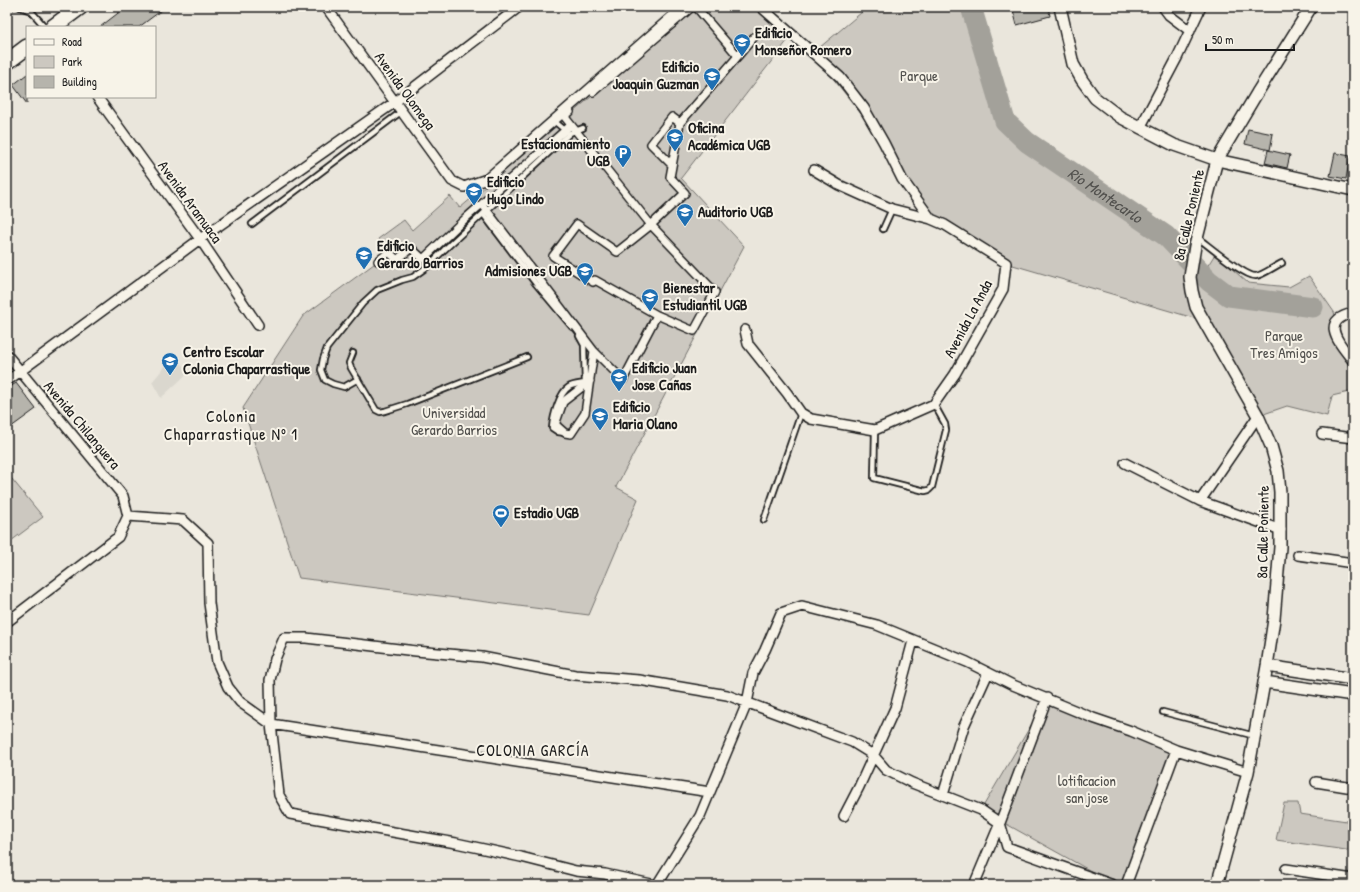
<svg xmlns="http://www.w3.org/2000/svg" width="1360" height="892" font-family="'Patrick Hand',sans-serif">
  <rect width="100%" height="100%" fill="#eae6dc"/>
  <filter id="ink" filterUnits="userSpaceOnUse"><feTurbulence type="fractalNoise" baseFrequency=".025" numOctaves="2"/><feDisplacementMap in="SourceGraphic" scale="8" xChannelSelector="R" yChannelSelector="G"/><feConvolveMatrix kernelMatrix="1 2 1 2 8 2 1 2 1" color-interpolation-filters="sRGB"/></filter>
  <g filter="url(#ink)">
    <path fill="#dad7ce" d="M177 361 190 371 161 398 152 382 167 364Z"/>
    <path fill="#ccc8c0" stroke="#74726e" d="M697 7H756L788 40 681 178 744 246 616 487 638 499 589 615 299 578 243 408 303 316 378 261 387 250 378 239 404 220 412 230 450 196 460 208Z
      M868 7H972L986 58 1005 121 1084 179 1166 236 1190 277 1194 288 1215 254 1248 283 1289 287 1309 276 1334 312 1353 371V391L1332 396 1327 416 1287 406 1258 416 1204 321 1006 263 922 207 884 143 813 53Z
      M7 473 43 517 7 544Z
      M1047 698 1176 750 1126 885H1116L981 810Z
      M1284 803H1298L1300 814 1353 822V851L1276 840Z"/>
    <g fill="none" stroke-linecap="round" stroke-linejoin="round">
      <path stroke="#a3a19a" stroke-width="21" id="s1" d="M971 7 1005 121 1027 142 1166 236 1209 281 1229 296 1313 307"/>
    </g>
    <path fill="#b6b4ac" stroke="#1c1c1c" d="M126 7H166L139 27H100Z
      M1023 7H1048L1050 16 1017 25 1013 10Z
      M27 74V104L13 85Z
      M1248 129 1273 134 1270 150 1245 144Z
      M1268 150 1290 155 1287 168 1265 163Z
      M1335 153 1350 156 1346 179 1330 176Z
      M16 383 36 409 7 430V389Z"/>
    <g fill="none" stroke-linecap="round" stroke-linejoin="round">
      <g stroke="#1c1c1c" stroke-width="8">
        <path id="service" d="M20 7 31 11 45 27
          M7 8 10 7
          M554 121 566 131
          M483 214 536 284 572 327
          M252 224 402 111
          M883 229 892 209
          M1198 238C1209 246 1245 277 1256 276 1263 275 1275 266 1282 263
          M579 336 584 345 585 385
          M353 353 349 363 351 368 376 410 380 412 385 411 407 404 527 357
          M358 379 344 387 333 384 325 380 321 370 323 359 327 348 363 303 377 290 402 280 413 277 427 267 444 250 570 133 583 128
          M875 430 874 478 925 491 929 490 932 487 946 430 945 424 934 404
          M565 433 558 432 552 428C553 417 559 393 569 387 573 384 580 384 585 383
          M764 520 801 413
          M1163 712 1255 736"/>
      </g>
      <g stroke="#1c1c1c" stroke-width="10">
        <path id="pedestrian" d="M738 56 754 37
          M593 92 692 7
          M570 112 564 116 651 225 715 292 694 331 657 315 623 380 594 351 585 413 571 434 565 433 556 425V422L563 402 590 381
          M672 165 651 144 672 117 680 123
          M482 204 594 351
          M378 261 389 252 397 260 411 248 423 259 467 217 571 125
          M657 315 595 280 593 282 553 256 577 224 617 252 651 225 685 193 670 177 680 123 738 56 696 7"/>
      </g>
      <g stroke="#1c1c1c" stroke-width="12">
        <path id="minor" d="M326 7 452 181 464 187 487 179 683 7
          M1163 7 1169 15 1190 31
          M97 97 200 239 258 325
          M1140 128 1177 58 1201 7
          M814 170 839 185 892 209 931 219
          M1353 313C1318 321 1340 344 1353 361
          M745 330 748 344 787 393 801 413 811 419 875 430 934 404 955 374 1003 289 1006 263 945 225 931 219 902 179 884 143 864 108 840 77 761 7
          M7 355 123 496 128 516
          M7 381 200 239 395 102 519 7
          M1322 434 1353 438
          M1125 463 1200 501 1281 530
          M1200 501 1258 416
          M1298 555 1353 563
          M7 622 118 537 128 516 183 520 208 543 209 603 217 662 228 687 240 702 271 724 710 792
          M1316 782 1353 788
          M943 795 964 726 988 673
          M844 816 859 787 895 708 913 641
          M1286 869 1353 879
          M656 885 605 874 576 871 521 857 456 843 290 814 279 795 271 724 270 680 275 659 284 638H306L416 651 482 657 575 675 639 680 727 695 852 742 873 755 886 770 912 783 981 810 1000 823 1007 847 1113 885
          M657 885 700 816 747 703 753 673 765 650 781 613 802 606 877 625 967 662 1013 685 1093 718 1131 731 1176 750 1248 772
          M974 885 1000 823 1047 698
          M1126 885 1176 750"/>
      </g>
      <g stroke="#1c1c1c" stroke-width="14">
        <path id="tertiary" d="M1060 7 1073 64 1082 80 1095 98 1120 117 1174 145 1217 160 1353 190
          M1267 666 1353 679
          M1264 682 1353 695
          M1217 885 1248 772 1267 666 1274 619 1280 547V492L1278 471 1271 446 1258 416 1196 307 1192 291 1190 277 1195 246 1217 160 1257 93 1311 7"/>
      </g>
      <g stroke="#1c1c1c" stroke-width="18">
        <path id="trunk" d="M53 27 80 7
          M7 62 27 47"/>
      </g>
      <use href="#service" stroke="#f7f3e8" stroke-width="4.5"/>
      <use href="#pedestrian" stroke="#f7f3e8" stroke-width="7"/>
      <use href="#minor" stroke="#f7f3e8" stroke-width="9"/>
      <use href="#tertiary" stroke="#f7f3e8" stroke-width="11"/>
      <use href="#trunk" stroke="#f7f3e8" stroke-width="15"/>
    </g>
  </g>
  <defs>
    <g id="university-pin" transform="scale(0.9)"><path d="M0 17L-7.5 6A9.5 9.5 0 1 1 7.5 6Z" fill="#1f6fb2" stroke="#f7f3e8"/><path d="M0-5L7-2L0 1L-7-2ZM-4 1L0 2.5L4 1V4Q0 6-4 4Z" fill="#fff"/></g>
    <g id="parking-pin" transform="scale(0.9)"><path d="M0 17L-7.5 6A9.5 9.5 0 1 1 7.5 6Z" fill="#1f6fb2" stroke="#f7f3e8"/><path d="M-3.5-5.5H1a3.5 3.5 0 0 1 0 7H-1V5.5H-3.5ZM-1-3.4V-.6H.8a1.4 1.4 0 0 0 0-2.8Z" fill="#fff"/></g>
    <g id="school-pin" transform="scale(0.9)"><path d="M0 17L-7.5 6A9.5 9.5 0 1 1 7.5 6Z" fill="#1f6fb2" stroke="#f7f3e8"/><path d="M0-5L7-2L0 1L-7-2ZM-4 1L0 2.5L4 1V4Q0 6-4 4Z" fill="#fff"/></g>
    <g id="stadium-pin" transform="scale(0.9)"><path d="M0 17L-7.5 6A9.5 9.5 0 1 1 7.5 6Z" fill="#1f6fb2" stroke="#f7f3e8"/><path d="M0-5a6.5 5 0 1 0 0 10a6.5 5 0 1 0 0-10ZM-3.5-1.8h7v3.6h-7Z" fill="#fff"/></g>
  </defs>
  <g fill-rule="evenodd">
    <use href="#university-pin" x="742" y="42"/>
    <use href="#university-pin" x="712" y="76"/>
    <use href="#university-pin" x="675" y="137"/>
    <use href="#parking-pin" x="623" y="153"/>
    <use href="#university-pin" x="474" y="191"/>
    <use href="#university-pin" x="685" y="212"/>
    <use href="#university-pin" x="364" y="255"/>
    <use href="#university-pin" x="585" y="271"/>
    <use href="#university-pin" x="650" y="297"/>
    <use href="#school-pin" x="170" y="361"/>
    <use href="#university-pin" x="619" y="377"/>
    <use href="#university-pin" x="600" y="416"/>
    <use href="#stadium-pin" x="501" y="513"/>
  </g>
  <g text-anchor="middle" stroke-width="4" stroke-linejoin="round" paint-order="stroke">
    <g font-size="15" font-weight="bold" fill="#1c1c1c" stroke="#f7f3e8" text-anchor="start">
      <text x="755" y="38">Edificio<tspan x="755" dy="17">Monseñor Romero</tspan></text>
      <text x="699" y="72" text-anchor="end">Edificio<tspan x="699" dy="17">Joaquin Guzman</tspan></text>
      <text x="688" y="133">Oficina<tspan x="688" dy="17">Académica UGB</tspan></text>
      <text x="610" y="149" text-anchor="end">Estacionamiento<tspan x="610" dy="17">UGB</tspan></text>
      <text x="487" y="187">Edificio<tspan x="487" dy="17">Hugo Lindo</tspan></text>
      <text x="698" y="217">Auditorio UGB</text>
      <text x="377" y="251">Edificio<tspan x="377" dy="17">Gerardo Barrios</tspan></text>
      <text x="572" y="276" text-anchor="end">Admisiones UGB</text>
      <text x="663" y="293">Bienestar<tspan x="663" dy="17">Estudiantil UGB</tspan></text>
      <text x="183" y="357">Centro Escolar<tspan x="183" dy="17">Colonia Chaparrastique</tspan></text>
      <text x="632" y="373">Edificio Juan<tspan x="632" dy="17">Jose Cañas</tspan></text>
      <text x="613" y="412">Edificio<tspan x="613" dy="17">Maria Olano</tspan></text>
      <text x="514" y="518">Estadio UGB</text>
    </g>
    <g font-size="15" fill="#51504d" stroke="#f7f3e8">
      <text x="919" y="81">Parque</text>
      <text x="1284" y="341">Parque<tspan x="1284" dy="17">Tres Amigos</tspan></text>
      <text x="454" y="418">Universidad<tspan x="454" dy="17">Gerardo Barrios</tspan></text>
      <text x="1087" y="786">lotificacion<tspan x="1087" dy="17">san jose</tspan></text>
    </g>
    <g font-size="15" fill="#1c1c1c" stroke="#f7f3e8">
      <text transform="translate(405 91) rotate(54)" y="5">Avenida Olomega</text>
      <text transform="translate(190 202) rotate(54)" y="5">Avenida Aramuaca</text>
      <text transform="translate(1189 215) rotate(-77)" y="5">8a Calle Poniente</text>
      <text transform="translate(968 319) rotate(-62)" y="5">Avenida La Anda</text>
      <text transform="translate(82 425) rotate(50)" y="5">Avenida Chilanguera</text>
      <text transform="translate(1263 532) rotate(-89)" y="5">8a Calle Poniente</text>
    </g>
    <g font-size="16" font-style="italic" fill="#52514e" stroke="#f7f3e8">
      <text dy="6" stroke="none"><textPath href="#s1" startOffset="244">Río Montecarlo</textPath></text>
    </g>
    <g font-size="16" letter-spacing="1" fill="#1c1c1c" stroke="#f7f3e8">
      <text x="231" y="422">Colonia<tspan x="231" dy="18">Chaparrastique Nº 1</tspan></text>
      <text x="533" y="756">COLONIA GARCÍA</text>
    </g>
  </g>
  <rect width="1360" height="892" fill="none" stroke="#f7f3e8" stroke-width="24"/>
  <rect x="12" y="12" width="1336" height="868" fill="none" stroke="#1c1c1c" stroke-width="1.5" filter="url(#ink)"/>
  <rect x="26" y="26" width="130" height="72" fill="#f7f3e8" stroke="#9f9d96"/>
  <rect x="34" y="39" width="20" height="6" fill="#f7f3e8" stroke="#9f9d96"/>
  <text x="62" y="46" font-size="12" fill="#1c1c1c">Road</text>
  <rect x="34" y="56" width="20" height="12" fill="#ccc8c0" stroke="#9f9d96"/>
  <text x="62" y="66" font-size="12" fill="#1c1c1c">Park</text>
  <rect x="34" y="76" width="20" height="12" fill="#b6b4ac" stroke="#9f9d96"/>
  <text x="62" y="86" font-size="12" fill="#1c1c1c">Building</text>
  <path d="M1206 44v6h88v-6" fill="none" stroke="#1c1c1c" stroke-width="2"/>
  <text x="1212" y="44" font-size="12" fill="#1c1c1c" stroke="#f7f3e8" stroke-width="3" paint-order="stroke">50 m</text>
</svg>
